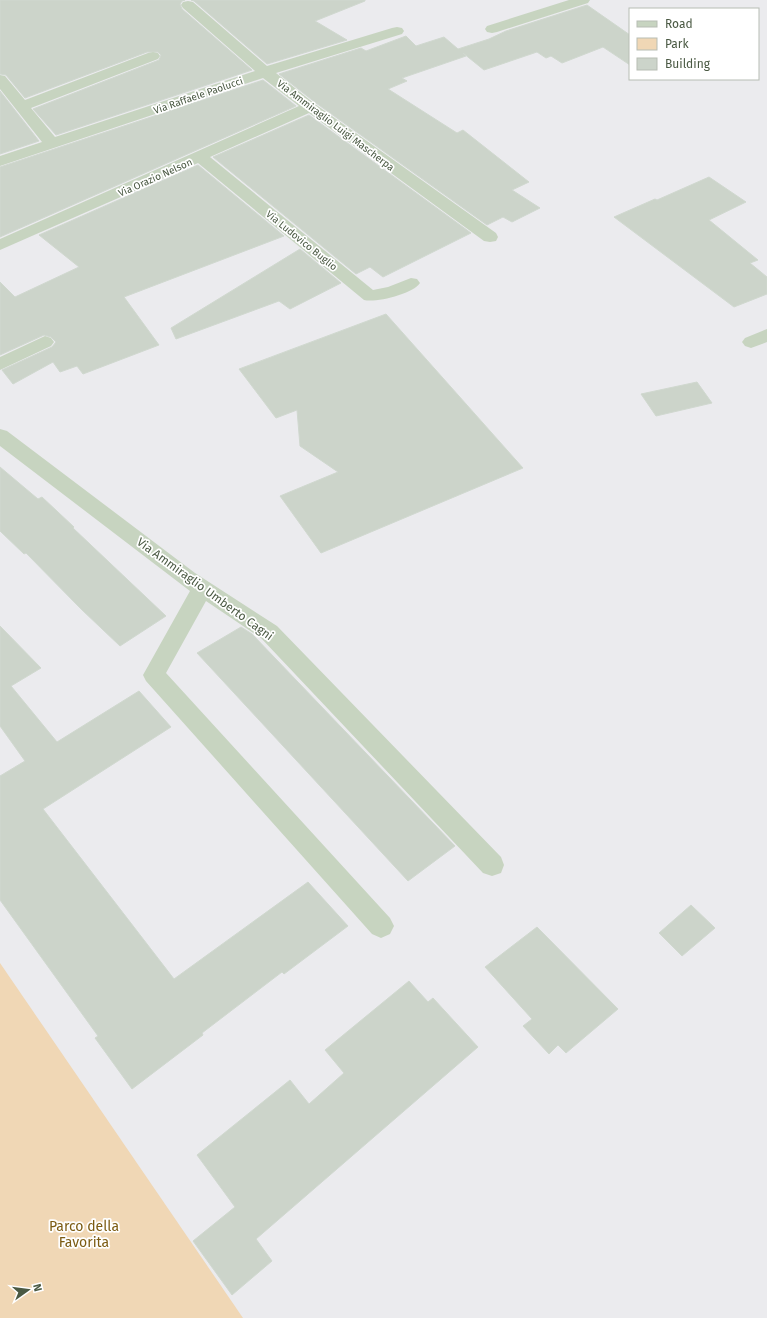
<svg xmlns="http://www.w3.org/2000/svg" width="767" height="1318" font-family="'Fira Sans',sans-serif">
  <rect width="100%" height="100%" fill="#ebebee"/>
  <path fill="#f0d7b5" d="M0 963 243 1318H0Z"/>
  <path fill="#ccd4ca" stroke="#d0d8cf" d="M0 0H185L182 1 180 4 182 9 252 70 56 135 33 109 159 60 161 55 158 52H147L25 98 6 75 0 74Z
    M191 0H365V1L315 21 347 40 267 64 194 1Z
    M587 5 630 35V65L603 47 562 63 551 56 546 58 537 52 484 70 463 53 466 56 402 78 407 81 388 89 457 133 463 130 529 182 512 190 540 208 512 222 503 217 487 225 316 103 279 74 361 48 366 51 406 36 416 46 444 37 458 49 489 39 506 31Z
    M263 80 296 106 0 237V167Z
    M0 91 39 141 0 154Z
    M309 115 471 233 383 277 370 267 356 274 213 157Z
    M198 165 284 236 124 297 159 345 83 374 77 366 60 372 53 362 13 384 2 370 52 347 56 342 51 337 44 335 0 355V282L15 297 79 267 39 235Z
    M709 177 746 202 709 220 758 260 750 263 767 277V294L734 307 614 217 655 199 657 200Z
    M300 249 341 283 290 309 279 301 176 339 171 328Z
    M386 314 523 468 321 553 280 496 338 472 300 446 297 410 276 418 239 369Z
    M697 382 712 403 656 416 641 394Z
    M0 467 38 499 42 497 74 527 73 528 166 616 120 646 81 609 26 553 24 554 0 531Z
    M0 626 41 668 11 686 57 742 139 691 171 727 43 809 174 979 308 882 348 926 284 974 282 972 202 1033 203 1035 132 1089 95 1038 98 1036 0 900V776L25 761 0 726Z
    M241 627 252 634 455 846 408 881 197 653Z
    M691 905 715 928 682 956 659 933Z
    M537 927 618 1009 566 1053 558 1045 549 1054 523 1026 532 1019 485 967Z
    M409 981 428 1002 433 998 478 1047 256 1239 272 1261 232 1295 193 1241 235 1207 197 1155 290 1080 309 1104 344 1073 325 1050Z"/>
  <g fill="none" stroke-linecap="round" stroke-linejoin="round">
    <path fill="#c7d4c0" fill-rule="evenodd" d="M569 0H590L588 3 497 32 492 33 487 32 485 29 487 26Z
      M188 1 193 2 267 66 392 28 397 27 402 28 404 31 402 34 276 73 315 104 496 233 498 237 496 241 490 242 484 241 309 113 210 157 373 290 388 287 411 278 417 279 420 283C413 294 376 303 364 300L198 163 0 250V239L299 106 263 78 0 166V156L42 142 0 89V75L5 76 25 100 148 53 153 52 158 53 160 56 158 59 31 108 55 137 255 71 183 8 181 5 183 2Z
      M767 329V342L751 348 745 346 742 342 745 338Z
      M45 336 51 338 54 342 51 346 0 370V357Z
      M0 429 7 431 195 573 277 626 501 857 504 865 501 873 492 876 483 873 261 638 206 601 166 673 390 918 394 926 390 934 381 938 372 934 146 681 143 675 190 591 0 446Z"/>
  </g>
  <g text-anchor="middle" stroke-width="3.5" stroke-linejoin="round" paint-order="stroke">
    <g font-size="10" fill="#4a5943" stroke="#fff">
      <text transform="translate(198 95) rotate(-19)" y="4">Via Raffaele Paolucci</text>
      <text transform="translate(336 125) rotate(37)" y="4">Via Ammiraglio Luigi Mascherpa</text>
      <text transform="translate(155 177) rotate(-24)" y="4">Via Orazio Nelson</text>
      <text transform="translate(302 240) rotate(39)" y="4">Via Ludovico Buglio</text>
    </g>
    <g font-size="12" fill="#4a5943" stroke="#fff">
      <text transform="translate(205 589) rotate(36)" y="4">Via Ammiraglio Umberto Cagni</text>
    </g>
    <g font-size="14" fill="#7c5b12" stroke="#fff">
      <text x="84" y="1231">Parco della<tspan x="84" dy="16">Favorita</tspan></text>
    </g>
  </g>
  <rect x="629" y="8" width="130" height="72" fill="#ffffff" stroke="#b7bdb4"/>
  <rect x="637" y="21" width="20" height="6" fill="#c7d4c0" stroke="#b7bdb4"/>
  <text x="665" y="28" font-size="12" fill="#4a5943">Road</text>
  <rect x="637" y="38" width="20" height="12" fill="#f0d7b5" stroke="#b7bdb4"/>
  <text x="665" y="48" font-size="12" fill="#4a5943">Park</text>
  <rect x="637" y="58" width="20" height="12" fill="#ccd4ca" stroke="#b7bdb4"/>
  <text x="665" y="68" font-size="12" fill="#4a5943">Building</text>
  <g transform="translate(28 1290) rotate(76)" stroke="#ffffff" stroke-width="3" paint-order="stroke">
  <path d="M0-3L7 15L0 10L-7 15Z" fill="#4a5943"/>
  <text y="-6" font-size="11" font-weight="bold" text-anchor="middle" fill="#4a5943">N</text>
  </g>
</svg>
